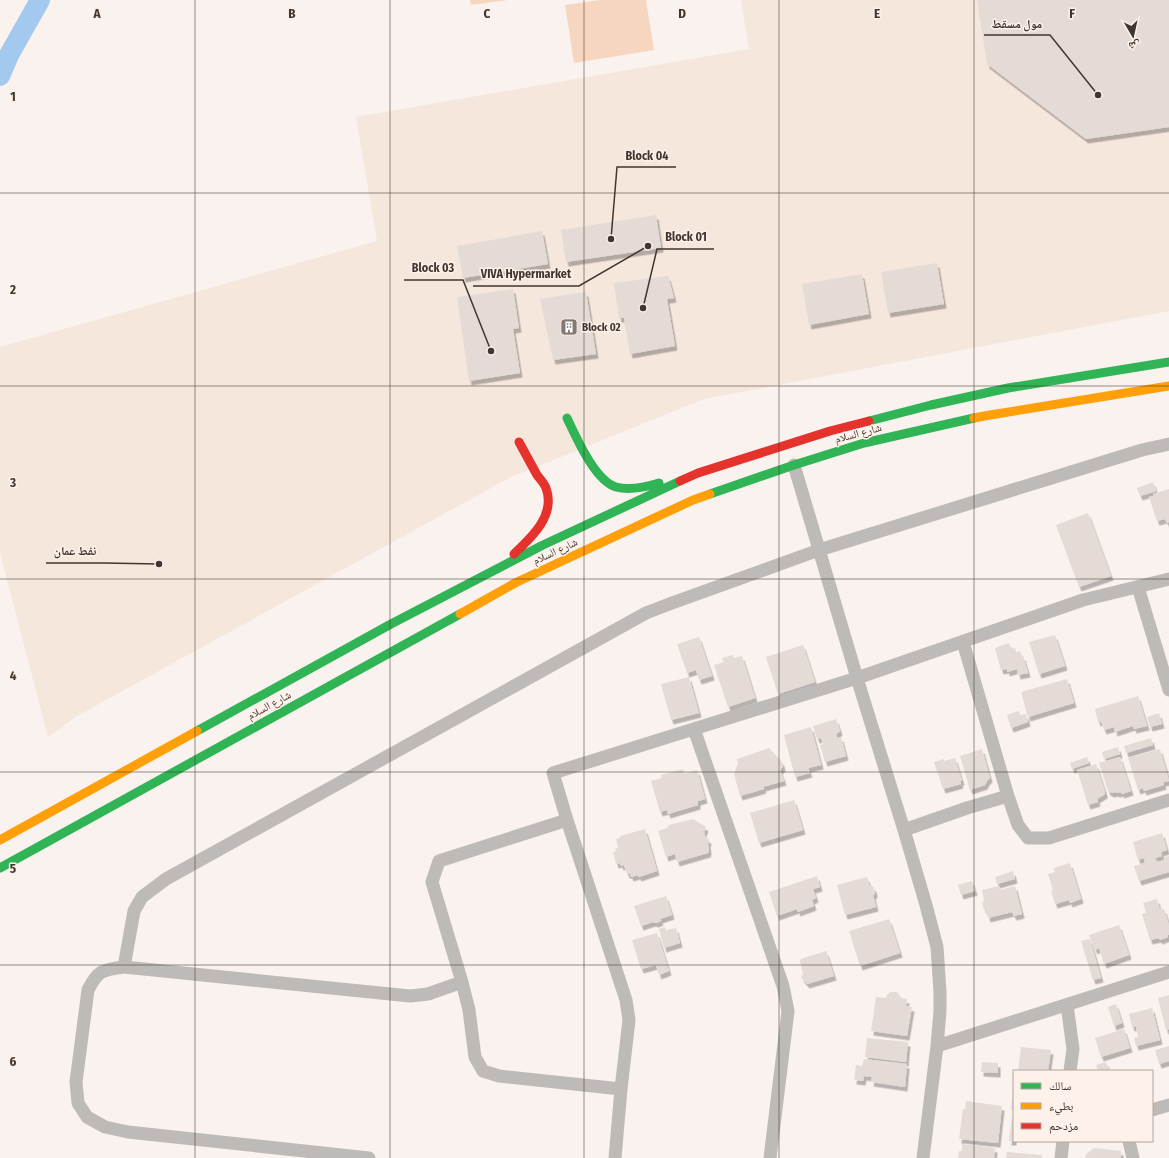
<svg xmlns="http://www.w3.org/2000/svg" width="1169" height="1158" font-family="'Fira Sans Condensed','Noto Naskh Arabic',sans-serif">
  <defs>
    <filter id="shadow"><feDropShadow dx="2.5" dy="4.5" stdDeviation="0" flood-color="#0004"/></filter>
  </defs>
  <rect width="100%" height="100%" fill="#f9f2ee"/>
  <path fill="#f6e7dd" d="M741 0H1169V311L704 399 509 478 77 716 48 737 0 553V347L377 241 356 117 749 49Z"/>
  <path fill="#f7d6c0" d="M470 0H508L471 5Z
    M600 0H646L654 50 574 63 565 5Z"/>
  <g fill="none" stroke-linecap="round" stroke-linejoin="round">
    <path stroke="#a3caee" stroke-width="20" d="M0 76 9 55 40 0"/>
  </g>
  <path fill="#e4dbd6" filter="url(#shadow)" d="M977 0H1169V127L1086 139 987 64Z
    M656 215 661 248 566 262 561 230Z
    M542 231 548 264 463 278 457 246Z
    M937 263 944 304 888 313 881 272Z
    M862 274 869 314 809 325 802 284Z
    M668 276 674 298 667 299 675 346 630 354 624 318H619L614 283Z
    M513 289 519 328 513 329 520 373 469 381 457 297Z
    M586 292 596 354 553 360 540 299Z
    M1153 482 1156 491 1140 496 1137 488Z
    M1169 489V522L1167 523 1165 519 1157 521 1149 497 1153 496V494Z
    M1088 513 1111 576 1079 587 1056 525Z
    M1055 635 1065 666 1039 674 1029 642Z
    M699 637 712 676 699 680 696 670 687 673 677 644Z
    M1009 643 1011 649 1015 648 1016 652 1020 651 1022 657 1023 656 1028 673 1018 675 1017 669 1007 672V669L1001 670 999 663 1003 662V661L999 663 995 648Z
    M803 645 815 682 778 694 766 657Z
    M733 655 734 658 742 656 755 698 728 707 714 665 724 662 722 658Z
    M689 677 699 713 671 720 661 684Z
    M1067 679 1074 703 1028 717 1021 692Z
    M1138 696 1147 726 1134 729 1133 726 1115 732 1114 727 1104 730 1101 721 1098 722 1095 709Z
    M1019 711 1020 715 1026 714 1028 722 1011 728 1007 715Z
    M1159 713 1162 724 1150 727 1147 717Z
    M836 719 840 731 836 734 837 738 841 737 846 756 825 762 820 745 823 744 821 738 817 739 813 726Z
    M811 727 821 765 808 768 810 773 795 777 784 735Z
    M1151 738 1153 745 1126 753 1124 746Z
    M1118 747 1120 754 1104 759 1102 752Z
    M769 748 782 762 783 767 780 770 784 781 763 787 764 789 740 796 734 774 738 763 737 759Z
    M982 749 990 778 987 781 985 785 970 790 960 756Z
    M1160 749 1169 781 1163 782 1164 785 1144 791 1143 788 1138 790 1128 758Z
    M1087 757 1089 763 1072 769 1070 763Z
    M1120 757 1131 791 1122 794 1121 792 1118 793 1115 792 1112 793 1108 791 1099 763Z
    M955 758 962 781H960L961 784 943 789 934 762 944 759V761Z
    M1096 764 1105 792V794L1097 799 1098 802 1088 805 1077 770Z
    M683 769 684 774 697 770 705 799 698 801V805L668 814 667 810 660 812 651 781 662 778 661 775Z
    M794 800 803 830 759 843 750 813Z
    M693 819 706 827 704 832 705 836 709 840 708 843 709 850 708 853 677 862 675 854 666 857 658 831 667 828 669 825Z
    M645 829 657 871 639 877 638 875 631 877 630 874H627L624 865 621 866 620 863 616 864 613 852 616 851 615 849 618 848 616 839 620 838V836Z
    M1162 833 1167 850 1161 852 1162 856 1155 858 1157 862 1165 860 1164 857 1169 856V872L1139 881 1134 866 1145 863 1144 858 1138 860 1133 842Z
    M1070 863 1081 899 1070 903 1069 900 1055 904 1051 891 1053 890 1048 874 1055 872 1054 868Z
    M1013 871 1015 879 997 884 995 877Z
    M817 876 820 887 813 889 816 898 812 900 814 906 798 912 797 909 777 916 769 892Z
    M867 877 870 887 872 886 874 888 875 892 874 895H873L876 907 845 915 837 885Z
    M972 881 975 891 961 895 958 885Z
    M999 886 1000 890 1015 886 1022 914 1014 916 1012 912 988 918 986 909 984 910 982 902 984 901 982 890Z
    M666 896 672 915 660 919 661 921 656 923 653 922 641 926 634 906Z
    M1157 899 1160 910 1164 909 1169 925V935H1168V937L1160 940 1159 938 1150 940 1142 914 1146 913 1143 903Z
    M889 919 900 953 860 966 849 931Z
    M1119 925 1129 955 1104 964 1099 948 1095 950 1089 935Z
    M665 927 666 930 676 928 680 943 664 948 659 929Z
    M657 933 669 971 659 975 656 965 641 969 632 940Z
    M1090 939 1101 978 1093 980 1081 941Z
    M826 951 834 976 807 984 801 977 803 974 800 961 801 959Z
    M890 992H897L899 994 901 998 907 999 906 1006 912 1007 907 1036 871 1031 876 997 886 998 887 995Z
    M1169 995V1029L1166 1030 1158 998Z
    M1116 1004 1122 1023 1114 1026 1108 1007Z
    M1152 1008 1160 1040 1136 1046 1134 1038 1138 1037 1136 1026 1132 1027 1129 1014Z
    M1124 1029 1130 1048 1101 1057 1095 1038Z
    M867 1038 908 1042 906 1062 865 1057Z
    M1169 1046V1061L1159 1064 1155 1050Z
    M1021 1047 1051 1050 1048 1071H1018Z
    M864 1059 907 1064 905 1087 871 1082 872 1077 864 1076 863 1081 854 1080 856 1065 862 1066Z
    M982 1062 998 1063V1073L981 1072Z
    M1106 1062 1109 1071H1098L1096 1065Z
    M1013 1089H1014V1111L1011 1110Z
    M966 1101 1002 1106 998 1143 959 1139 963 1109H965Z
    M1012 1117H1014V1141H1009Z
    M962 1144 995 1148 994 1158H958L959 1151H962Z
    M1094 1148 1121 1151V1158H1085L1086 1154Z
    M1007 1152 1042 1155V1158H1006Z"/>
  <g fill="none" stroke-linecap="round" stroke-linejoin="round">
    <path stroke="#bebab7" stroke-width="13" d="M794 465 857 678 904 830 926 905 937 947 940 992V1011L937 1046 923 1158
      M1138 587 1169 690
      M963 642 1008 796
      M694 729 783 986 788 1011 770 1158
      M567 820 439 861 432 882 462 982 469 1010 475 1057 483 1071 499 1076 621 1089
      M904 830 967 808 1008 796 1018 825 1028 838H1049L1169 800
      M124 967 134 911 142 897 166 879 646 613 672 603 819 550 1142 450 1169 444
      M1067 1005 1073 1049 1070 1071
      M937 1046 1169 972
      M1152 1110 1169 1105
      M1129 1141 1133 1158
      M369 1158 128 1132 105 1127 87 1117 78 1103 76 1082 88 990C98 970 102 970 124 967L410 996 428 994 462 982
      M615 1158 621 1089 629 1020 626 1000 567 820 553 773 857 678 1083 600 1169 579
      M1061 1158 1063 1141"/>
    <path stroke="#30b455" stroke-width="9" d="M567 418C576 437 595 481 616 487 630 491 646 487 659 483
      M869 421 931 405 1008 388 1169 362
      M710 494 794 465 864 443 974 418
      M197 731 391 624 543 545 680 481
      M0 868 460 614"/>
    <path stroke="#ff9f0a" stroke-width="9" d="M974 418 990 415 1169 386
      M460 614 515 583 693 500 710 494
      M0 840 197 731"/>
    <path stroke="#e5322d" stroke-width="9" d="M680 481 698 473 830 431 869 421
      M514 554C532 537 556 515 546 488 544 483 540 479 537 475 531 464 525 453 519 442"/>
  </g>
  <path fill="none" stroke="#41362f" stroke-width="1" stroke-opacity="0.55" d="M195 0V1158M390 0V1158M584 0V1158M779 0V1158M974 0V1158M0 193H1169M0 386H1169M0 579H1169M0 772H1169M0 965H1169"/>
  <defs>
    <g id="building-square" transform="scale(0.9)"><rect x="-9" y="-9" width="18" height="18" rx="4" fill="#817872" stroke="#fdf1ea"/><path d="M-4-6H4V6H1V3H-1V6H-4ZM-2.5-4.3h1.7v1.8h-1.7ZM.8-4.3h1.7v1.8H.8ZM-2.5-1h1.7V.8h-1.7ZM.8-1h1.7V.8H.8Z" fill="#fff"/></g>
  </defs>
  <g fill-rule="evenodd">
    <use href="#building-square" x="569" y="327"/>
  </g>
  <g text-anchor="middle" stroke-width="3" stroke-linejoin="round" paint-order="stroke">
    <g font-size="11" font-weight="bold" fill="#41362f" stroke="#fdf1ea" text-anchor="start">
      <text x="582" y="331">Block 02</text>
    </g>
    <g font-size="11" fill="#41362f" stroke="#fdf1ea">
      <text transform="translate(858 433) rotate(-15)" y="4">شارع السلام</text>
      <text transform="translate(555 551) rotate(-25)" y="4">شارع السلام</text>
      <text transform="translate(269 705) rotate(-29)" y="4">شارع السلام</text>
    </g>
  </g>
  <g font-size="13" text-anchor="middle" font-weight="bold" fill="#41362f" stroke="#fdf1ea" stroke-width="3" stroke-linejoin="round" paint-order="stroke">
    <text x="97" y="18">A</text>
    <text x="292" y="18">B</text>
    <text x="487" y="18">C</text>
    <text x="682" y="18">D</text>
    <text x="877" y="18">E</text>
    <text x="1072" y="18">F</text>
    <text x="13" y="101">1</text>
    <text x="13" y="294">2</text>
    <text x="13" y="487">3</text>
    <text x="13" y="680">4</text>
    <text x="13" y="873">5</text>
    <text x="13" y="1066">6</text>
  </g>
  <path fill="none" stroke="#41362f" stroke-width="1.5" d="M1098 95L1050 35H984M611 239L617 167H676M643 308L657 249H714M491 351L463 280H404M648 246L579 286H473M159 564L104 563H46"/>
  <g fill="#41362f" stroke="#fdf1ea" stroke-width="1.5">
    <circle cx="1098" cy="95" r="4"/>
    <circle cx="611" cy="239" r="4"/>
    <circle cx="643" cy="308" r="4"/>
    <circle cx="491" cy="351" r="4"/>
    <circle cx="648" cy="246" r="4"/>
    <circle cx="159" cy="564" r="4"/>
  </g>
  <g font-size="12" text-anchor="middle" font-weight="bold" fill="#41362f" stroke="#fdf1ea" stroke-width="3" stroke-linejoin="round" paint-order="stroke">
    <text x="1017" y="28">مول مسقط</text>
    <text x="647" y="160">Block 04</text>
    <text x="686" y="241">Block 01</text>
    <text x="433" y="272">Block 03</text>
    <text x="526" y="278">VIVA Hypermarket</text>
    <text x="75" y="555">نفط عمان</text>
  </g>
  <rect x="1013" y="1070" width="140" height="72" fill="#fdf1ea" stroke="#b2a69f"/>
  <rect x="1021" y="1083" width="20" height="6" fill="#30b455" stroke="#b2a69f"/>
  <text x="1049" y="1090" font-size="12" fill="#41362f">سالك</text>
  <rect x="1021" y="1103" width="20" height="6" fill="#ff9f0a" stroke="#b2a69f"/>
  <text x="1049" y="1110" font-size="12" fill="#41362f">بطيء</text>
  <rect x="1021" y="1123" width="20" height="6" fill="#e5322d" stroke="#b2a69f"/>
  <text x="1049" y="1130" font-size="12" fill="#41362f">مزدحم</text>
  <g transform="translate(1133 36) rotate(171)" stroke="#fdf1ea" stroke-width="3" paint-order="stroke">
  <path d="M0-3L7 15L0 10L-7 15Z" fill="#41362f"/>
  <text y="-6" font-size="11" font-weight="bold" text-anchor="middle" fill="#41362f">ش</text>
  </g>
</svg>
